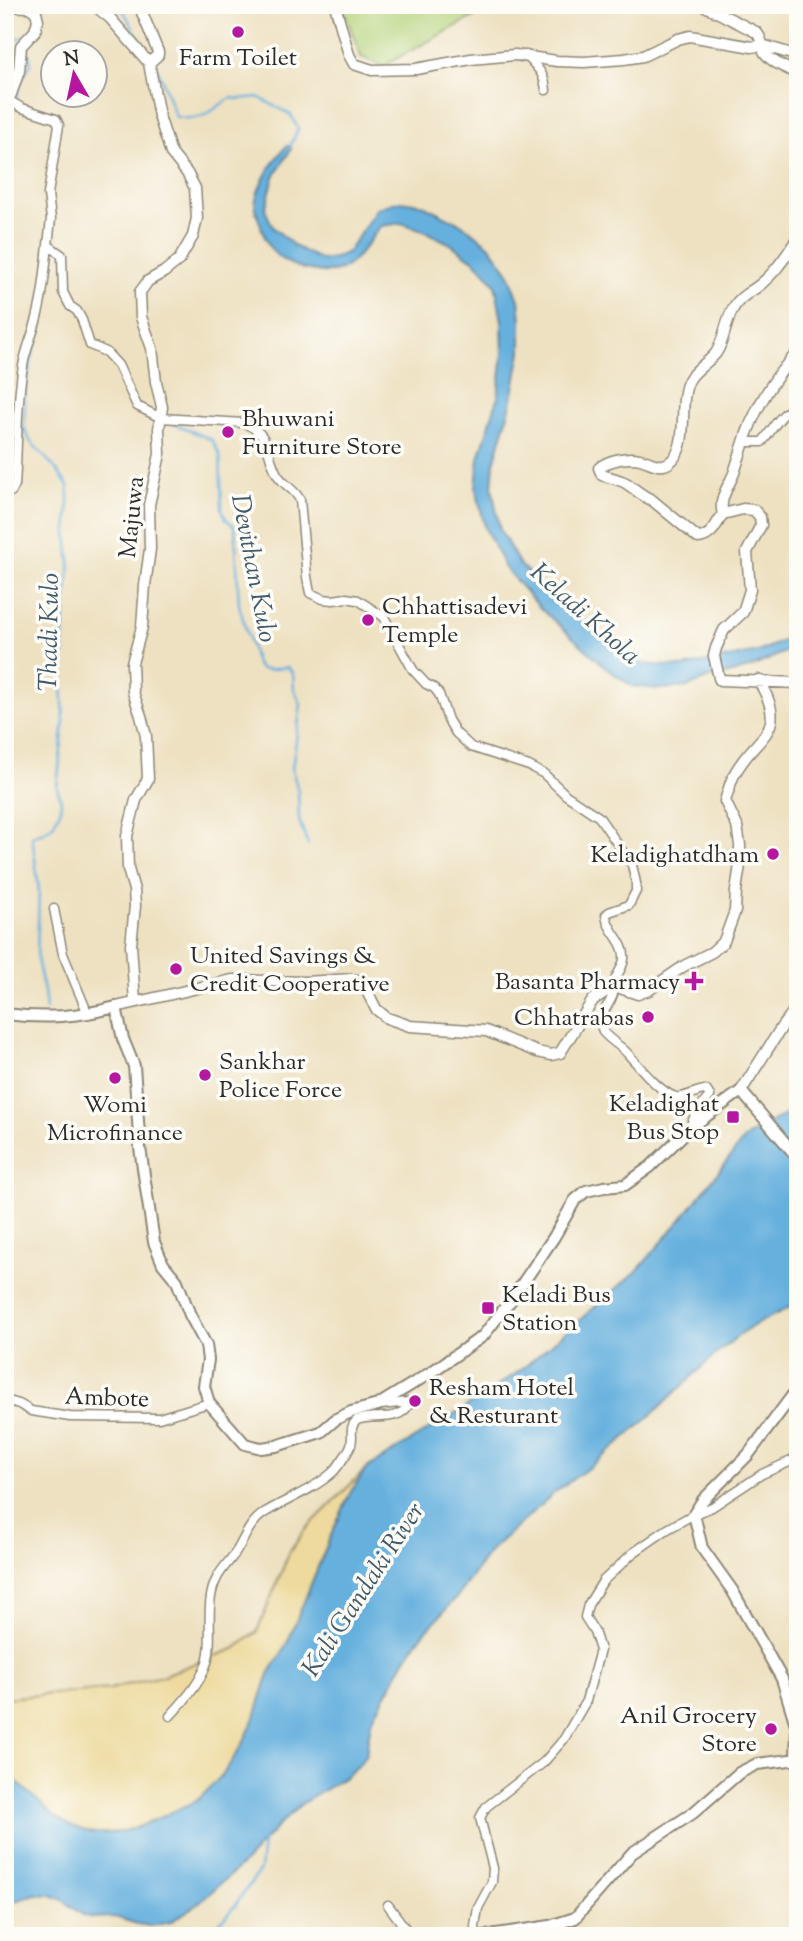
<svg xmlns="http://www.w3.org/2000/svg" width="803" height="1941" font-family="'Sorts Mill Goudy',serif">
  <rect width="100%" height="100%" fill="#fdfcf7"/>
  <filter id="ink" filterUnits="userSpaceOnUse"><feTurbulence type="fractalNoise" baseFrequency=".0143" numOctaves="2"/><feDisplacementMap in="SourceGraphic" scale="14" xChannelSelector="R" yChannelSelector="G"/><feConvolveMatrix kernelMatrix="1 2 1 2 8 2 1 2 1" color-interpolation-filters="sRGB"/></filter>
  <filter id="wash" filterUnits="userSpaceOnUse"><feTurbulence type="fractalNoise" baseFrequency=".00686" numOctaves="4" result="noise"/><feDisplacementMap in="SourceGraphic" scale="28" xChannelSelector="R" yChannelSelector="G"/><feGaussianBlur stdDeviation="1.57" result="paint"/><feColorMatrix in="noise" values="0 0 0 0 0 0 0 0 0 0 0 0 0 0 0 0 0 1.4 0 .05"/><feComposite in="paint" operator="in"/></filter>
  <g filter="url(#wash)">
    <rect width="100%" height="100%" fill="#eee1c1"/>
    <path fill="#e2d2b4" d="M5 48 17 53 16 66 5 100Z"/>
    <path fill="#b4d379" stroke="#707f52" stroke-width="2" d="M342 5H493L481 13 383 66 361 57Z"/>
    <path fill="#eeda9e" stroke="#8c8264" stroke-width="2" d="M367 1468C331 1521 313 1584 288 1642 283 1654 274 1663 269 1675 262 1689 260 1705 254 1720 245 1745 218 1787 195 1801 182 1809 166 1815 152 1821 127 1833 101 1838 75 1828 52 1819 24 1787 5 1771V1698L110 1689 161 1676 234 1649 257 1632 289 1553 304 1531Z"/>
    <path fill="#66b0de" stroke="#486e84" stroke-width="2" d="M287 146 291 147V149L274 177 265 210 273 227 294 246 321 260 335 258 348 252 377 208 400 201 421 204 461 224 489 245 508 271 519 300 521 320V352L511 404 494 463 492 487 500 530 520 565 611 646 643 664 683 667 758 652 798 634V646L752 667 721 676 709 678 688 687 658 689 632 686 609 670 541 609 505 568 485 528 476 488 479 458 498 397 503 353 502 321 495 284 476 262 449 243 424 231 402 223 381 226C368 241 357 264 337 271 327 274 315 271 305 269 277 262 267 249 260 223 258 218 256 212 255 207 255 189 274 158 287 146Z
      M798 1112V1303L747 1329 718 1352 646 1420 595 1463 554 1493 490 1551 456 1598 418 1640 405 1660 371 1722 366 1754 358 1766 345 1777 300 1805 275 1829 247 1860 194 1907 170 1922 151 1926 137 1924 115 1917 93 1918 83 1915 61 1899 51 1895 35 1894 5 1905V1771L56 1817 73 1827 93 1833H115L137 1828 198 1800 225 1772 243 1743 254 1720 269 1674 286 1646 330 1538 350 1493 367 1468 483 1396 522 1369 637 1271 680 1221 744 1139 774 1120 790 1113Z"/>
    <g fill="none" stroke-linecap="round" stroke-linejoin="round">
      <path stroke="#66b0de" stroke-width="2.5" d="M120 5 150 57
        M5 38H23
        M153 62C165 79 167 99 176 117 206 122 208 111 231 98L239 99 258 97 291 115 298 129 289 149
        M5 117C18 106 15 100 20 85 22 77 27 70 31 64L26 43
        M46 293 53 255
        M42 313 26 386 24 428 30 441 56 469 68 486 69 495 67 534 70 563 65 614 62 681 64 722 57 787 61 801 60 811 53 825 44 832 32 836 39 890 37 959 44 991 46 1010
        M173 423 212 440 220 455 222 509 226 519 235 527 239 605 256 664 260 669 268 670 288 667 293 674 294 689 301 704 292 769 298 791 299 820 308 845
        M20 449 24 428
        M5 501C17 496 20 486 19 473
        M220 1936 212 1931 233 1908 260 1870 263 1841"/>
    </g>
  </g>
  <g filter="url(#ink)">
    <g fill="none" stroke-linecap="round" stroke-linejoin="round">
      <g stroke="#8c8676" stroke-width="11">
        <path id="minor" d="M526 55C538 69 544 72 546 90
          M8 100 22 108 56 119 59 125 48 194 51 219 48 245 62 255 63 292 70 306 77 311 82 320 90 345 106 352 118 365 137 406 161 418 244 423C272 435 265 452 277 474 283 485 295 489 300 500L307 577 310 593 323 599 333 600 346 598 358 600 384 617 413 670 426 684 434 688 439 694 448 720 456 733 471 747 529 766 544 774 566 795 599 817 632 865 636 883V891L629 905 609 912 606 915C607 931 626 942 624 959 623 968 616 975 614 983 613 987 614 991 613 994 610 1005 601 1011 601 1023 601 1028 602 1029 604 1033 611 1041 621 1046 628 1054 639 1066 660 1093 676 1097 685 1099 696 1090 706 1090L710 1096 696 1112 690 1128
          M744 442H762C773 430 781 410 798 407
          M5 495 12 491 15 485C18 445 16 406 23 366 25 352 31 339 35 325 43 299 45 272 48 245
          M54 909 63 954 88 1014
          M5 1400 19 1404 31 1411 70 1417 159 1418 209 1403
          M170 1716C186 1699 206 1677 209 1653 212 1629 205 1600 217 1578 222 1568 230 1561 236 1552 245 1538 249 1523 264 1513 287 1499 313 1490 333 1472 338 1467 349 1451 351 1445 354 1435 348 1428 357 1420 374 1413 398 1424 409 1404L408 1402 381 1405
          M388 1905 411 1936
          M476 1936 475 1926 478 1908 492 1882 493 1868 480 1818 486 1807 544 1762 564 1739 586 1701 600 1650 594 1631 585 1617 588 1605 603 1581 633 1553 666 1530 694 1514 712 1507 762 1474 798 1458"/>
      </g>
      <g stroke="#8c8676" stroke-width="13">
        <path id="tertiary" d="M94 5 110 18 149 63
          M139 5 158 52V55L149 63
          M335 5 349 55 354 64 372 70 416 69 471 59 515 55 557 61 584 62 624 59 643 56 678 39 690 36 752 47 762 45 798 56
          M703 5 756 32C762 38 761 42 763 49 767 61 787 68 798 74
          M5 6 29 7 36 12 38 20 35 31 21 46 19 71 11 94 5 105
          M798 237C788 254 777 271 761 284 753 291 742 295 736 304 725 318 726 338 716 353 708 363 695 369 689 380 677 402 691 446 670 462 660 470 650 461 640 459 628 456 608 460 599 468L602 475C611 478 618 479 626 483 635 489 642 496 652 500L698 538C712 537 716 524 723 514L743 509 754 510 760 517 761 525 747 552 750 590 743 612 724 630 716 648 714 656 719 678 720 680 798 683
          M723 514C718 499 729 486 734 473 738 461 742 448 746 436 757 405 775 376 798 352
          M135 1002 131 945 135 906 134 890 128 869 127 836 136 800 148 779 146 736 141 716 133 692 132 663 142 627 145 585 150 549 149 505 160 454 159 429 162 407 156 382 152 348 141 317 140 292 148 281 164 272 179 260 193 236 197 218 195 188 187 173 171 153 159 116 149 63
          M116 1007 232 980 306 982 352 979 362 981 376 1009 387 1018 410 1026 486 1031 537 1052 551 1055 560 1053 593 1000 614 986 638 994 649 990 684 966 712 952 724 941 735 911 736 891 740 865V845L737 826 725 801C728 792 730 783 734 775 754 735 792 734 758 680
          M741 1091 783 1025 798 1006"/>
      </g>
      <g stroke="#8c8676" stroke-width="14">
        <path id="secondary" d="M5 1014C45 1019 77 1017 116 1007L123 1039 134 1066 140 1148 154 1242 163 1264 177 1281 190 1315 206 1345 208 1360 204 1386 209 1403 245 1444 261 1448 276 1446 321 1432 336 1419 351 1412 378 1405 430 1373 483 1336 514 1296 554 1237 575 1200 586 1191 604 1187 625 1185 650 1167 690 1128 741 1091 798 1158
          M796 1759 797 1728 782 1679 732 1590 702 1548 694 1514 703 1500 748 1455 798 1388
          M483 1936 550 1926 575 1918 632 1853 693 1813 739 1773 757 1764 798 1759"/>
      </g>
      <use href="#minor" stroke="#fff" stroke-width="8"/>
      <use href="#tertiary" stroke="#fff" stroke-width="10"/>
      <use href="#secondary" stroke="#fff" stroke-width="10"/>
    </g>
  </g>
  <g fill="#b5179e" stroke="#fdfcf7" stroke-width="2.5">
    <circle cx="238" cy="32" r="7"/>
    <circle cx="228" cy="432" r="7"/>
    <circle cx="368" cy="620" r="7"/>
    <circle cx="773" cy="854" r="7"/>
    <circle cx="176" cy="969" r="7"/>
    <path d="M690.5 970.5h7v7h7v7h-7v7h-7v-7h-7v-7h7z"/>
    <circle cx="648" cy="1017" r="7"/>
    <circle cx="205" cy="1075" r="7"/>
    <circle cx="115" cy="1078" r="7"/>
    <rect x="726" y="1110" width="14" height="14" rx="3.5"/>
    <rect x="481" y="1301" width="14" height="14" rx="3.5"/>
    <circle cx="415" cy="1401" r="7"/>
    <circle cx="771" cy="1729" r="7"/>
  </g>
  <g text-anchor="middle" stroke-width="7" stroke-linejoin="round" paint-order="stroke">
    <g font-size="24" fill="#2b2b2b" stroke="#fdfcf7" text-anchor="start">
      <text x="238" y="65" text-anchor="middle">Farm Toilet</text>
      <text x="242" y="426">Bhuwani<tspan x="242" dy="28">Furniture Store</tspan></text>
      <text x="382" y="614">Chhattisadevi<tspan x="382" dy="28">Temple</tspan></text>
      <text x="759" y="862" text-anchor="end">Keladighatdham</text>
      <text x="190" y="963">United Savings &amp;<tspan x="190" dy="28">Credit Cooperative</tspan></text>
      <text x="680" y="989" text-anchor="end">Basanta Pharmacy</text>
      <text x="634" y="1025" text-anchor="end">Chhatrabas</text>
      <text x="219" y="1069">Sankhar<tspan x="219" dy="28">Police Force</tspan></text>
      <text x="719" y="1111" text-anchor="end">Keladighat<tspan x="719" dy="28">Bus Stop</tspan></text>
      <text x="115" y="1112" text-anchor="middle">Womi<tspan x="115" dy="28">Microfinance</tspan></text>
      <text x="502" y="1302">Keladi Bus<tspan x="502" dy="28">Station</tspan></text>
      <text x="429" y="1395">Resham Hotel<tspan x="429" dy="28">&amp; Resturant</tspan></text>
      <text x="757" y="1723" text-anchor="end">Anil Grocery<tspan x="757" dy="28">Store</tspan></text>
    </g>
    <g font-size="24" fill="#2b2b2b" stroke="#fdfcf7">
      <text transform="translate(131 517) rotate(-84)" y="8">Majuwa</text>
      <text transform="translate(107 1397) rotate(2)" y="8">Ambote</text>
    </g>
    <g font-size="26" font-style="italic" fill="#405a6a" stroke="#fdfcf7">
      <text transform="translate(255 568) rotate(79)" y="9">Devithan Kulo</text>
      <text transform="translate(586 613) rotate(42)" y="9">Keladi Khola</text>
      <text transform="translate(48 632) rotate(-89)" y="9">Thadi Kulo</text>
      <text transform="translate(362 1589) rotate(-57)" y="9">Kali Gandaki River</text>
    </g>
  </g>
  <rect width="803" height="1941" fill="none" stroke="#fdfcf7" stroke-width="28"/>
  <g transform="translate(74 74) rotate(351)"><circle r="33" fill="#fdfcf7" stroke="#a9a8a5" stroke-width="2"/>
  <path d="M0-5L12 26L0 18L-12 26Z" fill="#b5179e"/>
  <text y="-10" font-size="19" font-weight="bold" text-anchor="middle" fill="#2b2b2b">N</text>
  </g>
</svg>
